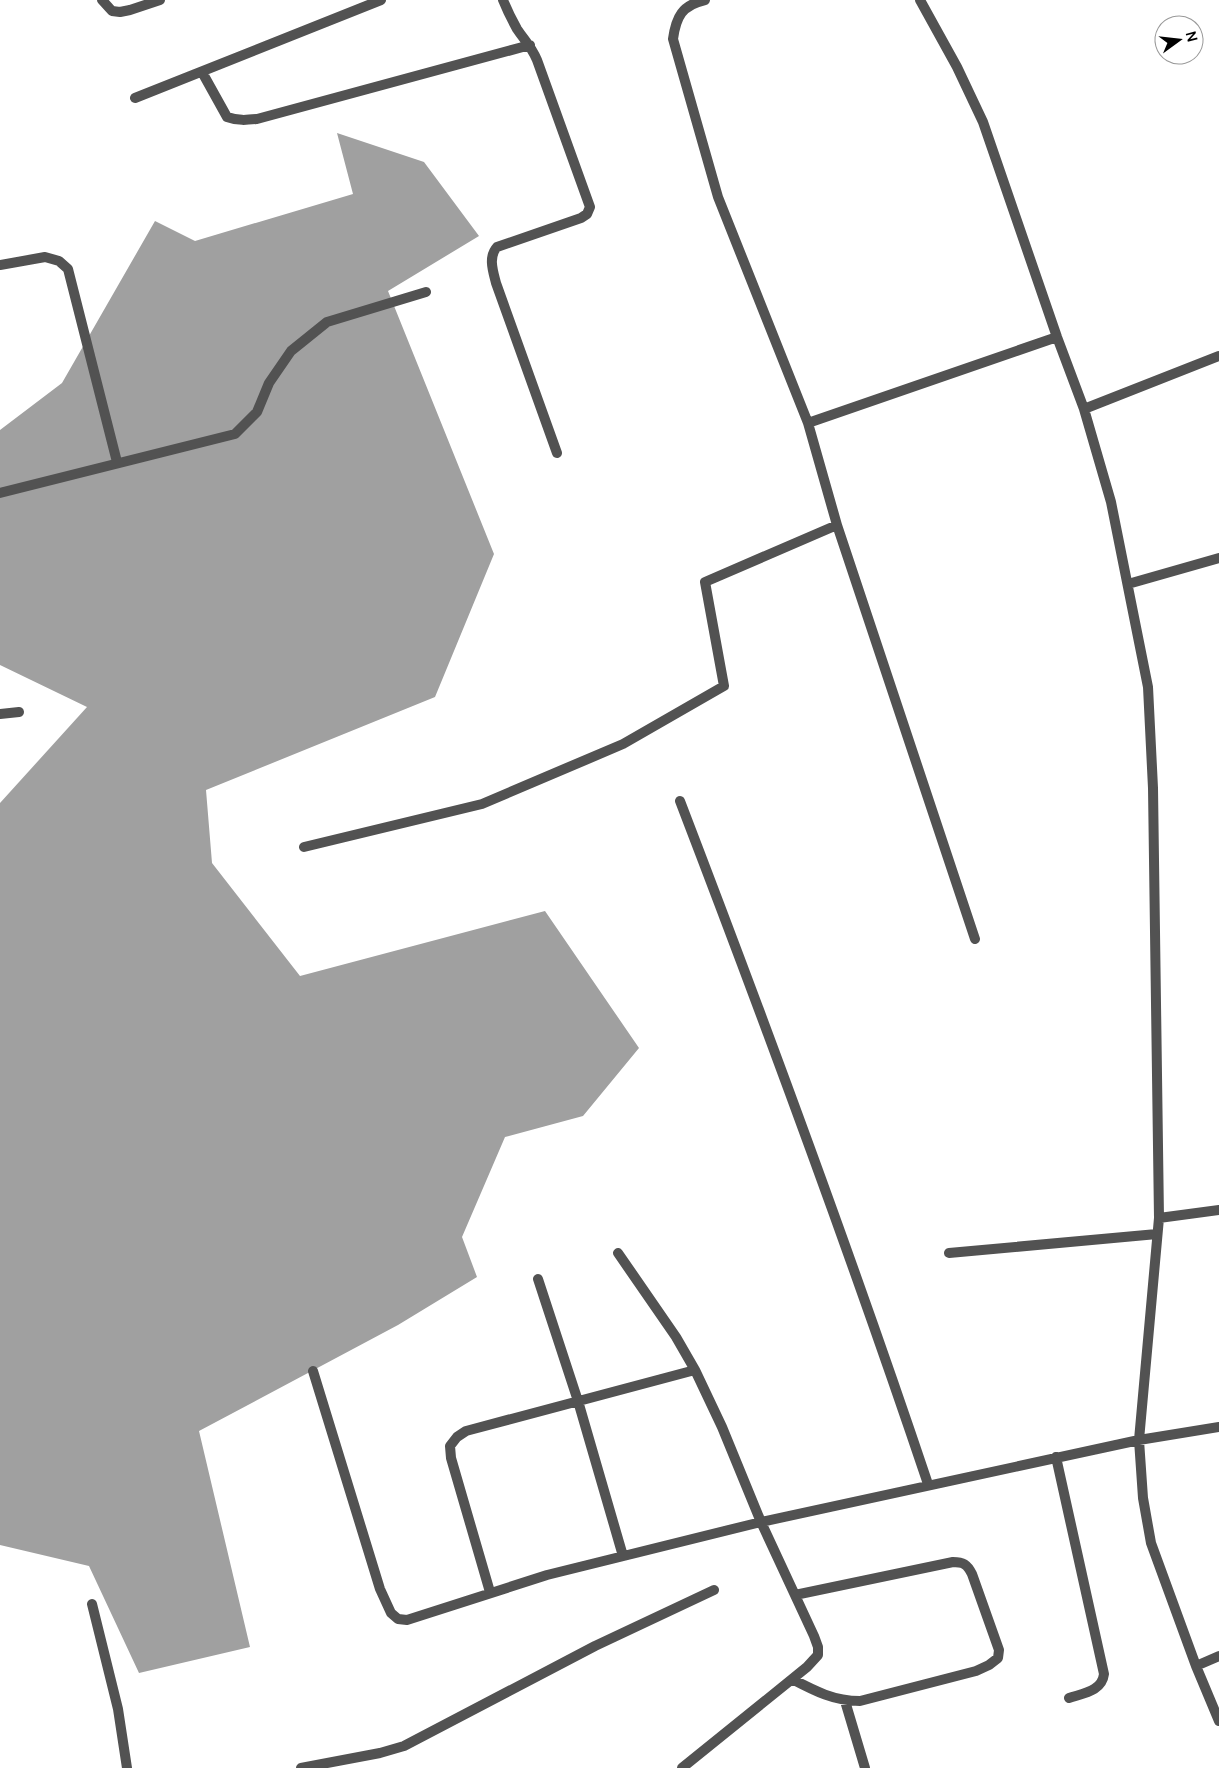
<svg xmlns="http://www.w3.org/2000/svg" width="1219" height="1768" font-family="Manrope,sans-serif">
  <rect width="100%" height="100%" fill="#fff"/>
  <path fill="#a0a0a0" d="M337 133 424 162 479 236 388 291 494 554 435 697 206 790 212 863 300 976 545 911 639 1048 583 1116 505 1137 462 1237 477 1277 398 1325 199 1431 250 1647 139 1673 89 1566 0 1545V803L87 707 0 665V430L62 383 155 221 195 241 353 194Z"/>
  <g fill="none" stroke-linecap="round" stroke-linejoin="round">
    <path stroke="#525252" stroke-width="10" d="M102 0 112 11 120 12 130 10 160 0
      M503 0C507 10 512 20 517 29 525 41 531 46 537 60L590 207 587 214 581 218 497 247C488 257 493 271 496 283L557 453
      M705 0C682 5 676 17 673 39L718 197 808 423 837 525 975 939
      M920 0 957 67 983 122 1057 337 1084 409 1111 502 1148 687 1153 788 1159 1218 1139 1440 1143 1498 1151 1543 1196 1666 1219 1721
      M202 72 227 117C238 121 247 120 257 119L530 45
      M135 98 381 0
      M0 265 45 257 59 261 68 269 117 462
      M1084 409 1219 356
      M808 423 1057 337
      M0 493 235 434 257 412 269 383 291 351 327 322 426 292
      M1128 584 1219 558
      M0 714 19 712
      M680 801C767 1028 851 1255 928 1484
      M304 847 482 804 623 744 724 686 705 582 837 525
      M1159 1218 1219 1210
      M618 1253 676 1337 695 1370 722 1427 761 1522 814 1636 818 1647V1655L807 1667 682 1768
      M949 1253 1157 1234
      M538 1279 578 1401 623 1556
      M313 1371 380 1589 391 1613 398 1619 407 1620 547 1575 761 1522 1139 1440 1219 1427
      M1056 1457 1104 1674C1102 1691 1084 1693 1069 1698
      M490 1592 451 1458 450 1446 457 1437 466 1431 695 1370
      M92 1604 118 1709 127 1768
      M1196 1666 1219 1656
      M792 1679C815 1691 834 1701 860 1701L976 1671 989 1665 998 1658 999 1650 972 1574C967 1564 963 1562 953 1562L795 1595
      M845 1701 865 1768
      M301 1768 380 1753 404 1746 595 1646 714 1590"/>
  </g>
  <g transform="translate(1179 40) rotate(75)"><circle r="24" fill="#ffffff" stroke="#999999"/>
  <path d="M0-4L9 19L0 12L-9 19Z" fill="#000000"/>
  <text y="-8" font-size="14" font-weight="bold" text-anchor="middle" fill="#000000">N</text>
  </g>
</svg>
